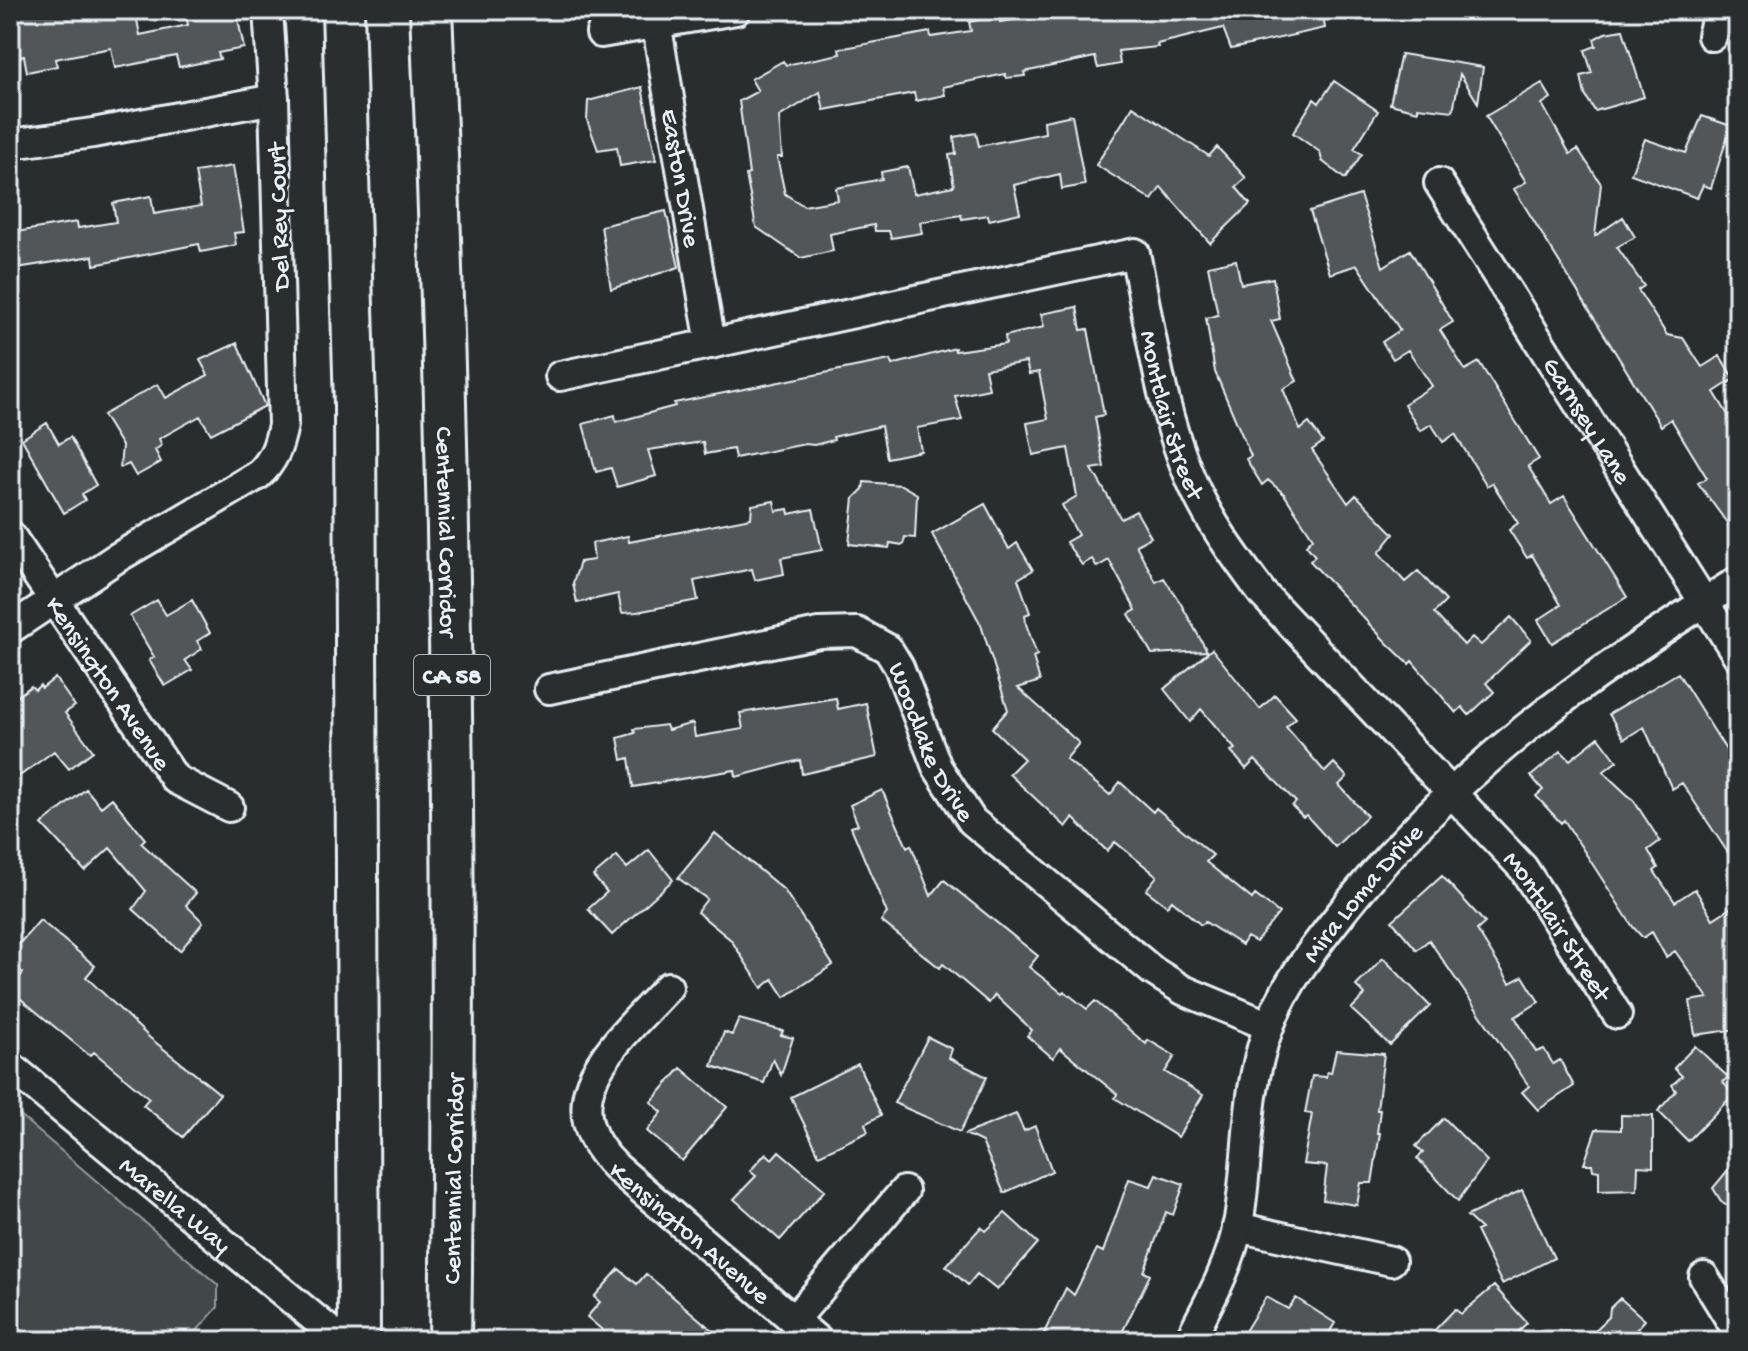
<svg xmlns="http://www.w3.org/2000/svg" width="1748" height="1351" font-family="'Gochi Hand',sans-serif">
  <rect width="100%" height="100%" fill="#2a2d2e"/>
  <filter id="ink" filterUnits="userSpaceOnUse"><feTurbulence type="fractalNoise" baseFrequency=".0125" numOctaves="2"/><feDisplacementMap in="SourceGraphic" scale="16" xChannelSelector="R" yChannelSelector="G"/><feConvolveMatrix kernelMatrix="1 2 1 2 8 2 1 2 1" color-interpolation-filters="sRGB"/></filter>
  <g filter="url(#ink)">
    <path fill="#424648" stroke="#959ca0" stroke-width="2" d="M10 1107 218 1285V1307L188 1341H10Z"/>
    <path fill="#535759" stroke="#e8f1f8" stroke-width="2" d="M30 10H135L140 35 188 25 185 10H236L244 48 218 53 220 59 179 67 176 56 115 68 111 48 55 59 57 66 27 72 24 56 10 59V14Z
      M1073 10H1322L1325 28 1231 49 1223 28 1157 44 1158 47 1118 51 1120 64 1098 68 1095 57 1024 72 1025 76 1006 78 1005 74 943 87 945 95 916 101 914 93 824 110 820 92 779 117 782 157H777L785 194 804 206 838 200 836 188 882 179 881 172 908 167 914 194 954 186 949 155 956 154 954 137 976 133 979 146 1045 133 1044 121 1072 115 1085 185 1062 189 1060 174 1014 185 1020 213 989 220 988 215 962 219 961 215 920 222 922 233 891 238 889 231H875L874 225 830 234 833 251 801 258 756 227 746 175 749 174 739 101 758 91 751 79 783 61 786 65 840 54 839 49 930 32 931 37 971 31 969 22 1000 16V22Z
      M1623 30 1644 97 1595 111 1585 95 1581 76 1592 73 1585 50 1596 46 1594 39 1605 33Z
      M1401 54 1483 67 1478 103 1460 74 1453 111 1418 107V111L1390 104Z
      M1334 81 1378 111 1354 149 1362 154 1345 179 1322 161 1320 152 1293 133 1314 99 1319 103Z
      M1542 83 1551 98 1542 104 1570 154 1578 149 1601 184 1595 236 1623 217 1635 237 1617 247 1644 286 1638 290 1667 335 1683 338 1702 367 1720 356 1734 379 1714 392 1738 431V538L1698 483 1707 478 1671 419 1661 426 1514 189 1526 182 1486 116Z
      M642 87 656 160 620 166 617 147 598 150 587 120 588 101Z
      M1133 106 1209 156 1217 147 1246 178 1236 187 1250 204 1210 243 1161 187 1152 200 1096 165Z
      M1702 116 1731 126 1711 188 1703 185 1697 198 1631 174 1645 139 1686 153Z
      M233 166 244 232 234 233 236 245 201 252 199 244 94 265 93 256 10 269V233L77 222 78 228 116 222 113 203 151 196 154 214 201 206 195 172Z
      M1360 195 1383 267 1410 250 1453 322 1440 330 1465 370 1479 362 1539 459 1528 466 1551 504 1564 496 1627 597 1552 643 1538 620 1561 605 1532 555 1527 558 1509 530 1518 523 1492 483 1487 486 1455 434 1443 442 1431 424 1420 431 1404 404 1432 386 1408 350 1393 359 1382 342 1400 330 1357 265 1330 274 1310 211Z
      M666 211 679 267 611 289 601 226Z
      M1236 260 1241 284 1273 278 1280 319 1271 321 1297 381 1283 389 1300 430 1309 423 1323 442 1312 450 1348 503 1356 495 1394 534 1379 553 1405 582 1418 571 1446 601 1434 613 1464 645 1472 637 1481 645 1511 617 1531 640 1486 683 1494 692 1469 715 1462 707 1456 713 1412 661 1409 664 1387 643 1310 561 1315 556 1306 545 1313 538 1284 494 1268 480 1262 485 1246 459 1251 456 1215 372 1206 318 1218 315 1208 266Z
      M1077 307 1081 330 1088 329 1104 415 1095 417 1104 467 1092 469 1121 519 1136 511 1151 537 1136 545 1156 582 1164 578 1181 604 1207 651 1152 654 1129 614 1136 610 1109 560 1097 567 1092 559 1082 565 1066 542 1078 535 1062 505 1077 496 1068 448 1033 455 1027 423 1048 419 1039 372 1029 374 1026 362 985 369 989 389 955 396 962 420 917 428 921 451 887 458 881 426 833 437 834 440 814 445 805 444 735 458 733 449 705 454 703 442 648 450 656 476 617 487 611 468 596 472 583 424 615 415 616 422 675 406 674 403 890 360 892 365 955 348V351L1006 344 1005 336 1044 327 1041 314Z
      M237 343 265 406 211 434 200 416 159 439 162 445 155 450 161 462 136 476 129 464 120 468 122 446 103 415 158 384 166 398 208 375 200 360Z
      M47 423 59 444 70 437 96 485 82 494 85 500 64 513 22 439Z
      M864 482 901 485 917 494 915 538 905 537 903 545 890 543 889 548 849 544 854 498 863 489Z
      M774 501 776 511 788 509 789 514 813 509 822 550 781 558 784 574 755 580 752 569 694 581 698 600 637 612 622 613 618 594 577 603 573 583 580 562 594 560 592 543 628 536 629 542 751 518 752 505Z
      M985 504 1009 549 1017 543 1033 570 1018 579 1030 613 1025 615 1026 624 1037 655 1033 657 1040 681 1018 688 1079 743 1066 759 1110 795 1120 782 1153 812 1156 808 1213 855 1206 862 1252 899 1255 895 1279 913 1256 942 1247 937 1242 945 1205 922 1201 925 1172 900 1167 906 1146 890 1157 876 1115 842 1107 851 1073 818 1066 827 1009 774 1024 759 992 728 1008 710 981 625 932 534Z
      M157 600 166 615 192 600 210 633 197 641 202 649 185 660 192 670 165 686 149 660 154 657 130 616Z
      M1212 649 1260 709 1275 695 1296 718 1286 727 1325 772 1334 763 1347 777 1339 785 1367 816 1335 847 1306 815 1303 817 1292 806 1296 802 1255 760 1246 769 1231 751 1235 749 1201 709 1190 722 1164 689Z
      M1678 673 1738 769V868L1682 783 1672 789 1644 727 1624 739 1609 714Z
      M55 678 75 706 65 713 93 751 69 769 54 751 10 783V702L31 686 35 690 40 685 42 688Z
      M836 698 838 709 866 703 877 757 802 774 800 760 736 777 735 770 633 787 629 758 622 760 618 738 635 733 634 729 666 725 668 730 693 723 695 737 743 729 740 713Z
      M1599 737 1617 761 1603 772 1634 801 1660 841 1648 850 1658 868 1654 871 1675 902 1695 889 1713 919 1738 903V1029L1695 1035 1690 1001 1708 998 1675 951 1666 957 1652 932 1643 938 1633 927 1564 820 1561 823 1536 796 1543 790 1531 776 1561 751 1570 760Z
      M86 789 101 807 112 798 145 839 141 843 196 893 186 905 203 922 180 951 133 909 146 891 110 848 85 871 42 824Z
      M882 790 907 847 911 845 931 896 944 880 1038 956 1029 967 1062 993 1064 991 1087 1009 1095 1001 1146 1044 1148 1040 1175 1056 1165 1072 1203 1095 1178 1137 1115 1098 1117 1094 1060 1048 1053 1058 1027 1036 1032 1030 995 995 989 1003 943 964 940 968 881 921 887 913 851 827 858 825 850 805Z
      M715 833 784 890 833 965 785 997 773 979 762 988 731 940 697 912 707 899 678 878Z
      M649 850 673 880 612 935 588 909 607 892 593 876 617 856 627 868Z
      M1442 876 1485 923 1477 930 1510 983 1523 976 1539 1002 1515 1017 1536 1052 1544 1049 1553 1064 1560 1060 1574 1086 1538 1110 1522 1092 1529 1086 1429 940 1417 950 1392 921Z
      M40 920 95 966 86 977 150 1038 220 1094 183 1137 143 1105 149 1098 94 1052 90 1056 10 990 23 973 10 963V954Z
      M1383 958 1430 1006 1390 1045 1351 1009 1365 995 1356 986Z
      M739 1019 783 1031 781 1035 793 1038 781 1075 773 1059 764 1083 712 1066 724 1032 732 1035Z
      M928 1037 952 1049 949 1058 987 1077 960 1132 894 1103Z
      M1695 1046 1728 1077 1723 1082 1733 1095 1688 1141 1658 1111 1676 1091 1672 1085 1682 1076 1674 1068Z
      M1336 1050 1384 1054 1377 1110H1380L1377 1133H1380L1372 1183H1361L1357 1205 1323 1200 1327 1166 1303 1164 1312 1114 1305 1113 1312 1076 1326 1077 1327 1072 1331 1073Z
      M858 1064 881 1115 865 1124 868 1132 819 1155 791 1097Z
      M681 1068 727 1107 682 1161 647 1131 662 1112 651 1102Z
      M1016 1114 1024 1131 1035 1126 1052 1171 1004 1193 982 1142 965 1134Z
      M1621 1115 1653 1116V1167L1638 1166 1637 1190 1599 1191V1171L1593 1170 1592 1164H1584L1596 1129 1621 1130Z
      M1444 1118 1487 1161 1458 1201 1417 1158 1423 1153 1416 1146Z
      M779 1151 825 1190 780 1240 734 1199 756 1176 750 1171 766 1153 772 1159Z
      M1738 1158V1212L1721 1201 1713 1188Z
      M1156 1174 1184 1184 1173 1215 1166 1212 1144 1272 1150 1275 1118 1341H1040L1066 1288 1074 1295 1097 1249 1103 1252 1129 1179 1151 1186Z
      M1522 1190 1554 1258 1502 1284 1476 1231 1481 1229 1467 1216Z
      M1005 1213 1038 1243 997 1290 977 1274 968 1285 946 1266 981 1227 986 1231Z
      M619 1269 637 1284 646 1274 725 1341H615L587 1317 600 1302 594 1297Z
      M1494 1286 1527 1323 1508 1341H1424L1455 1309 1461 1314Z
      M1266 1297 1288 1309 1296 1298 1335 1323 1324 1341H1239Z
      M1620 1298 1645 1320 1626 1341H1584L1609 1317 1610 1308Z"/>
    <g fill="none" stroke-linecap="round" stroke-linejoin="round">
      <g stroke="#e8f1f8" stroke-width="34">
        <g id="minor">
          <path id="s1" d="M654 10 711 344"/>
          <path d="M601 33 736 10"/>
          <path d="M1712 36 1719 10"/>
          <path d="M10 144 93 133 274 99"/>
          <path id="s2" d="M1439 183 1738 656"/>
          <path id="s3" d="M560 376 1135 253C1152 336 1162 425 1201 501 1218 534 1240 563 1262 593L1523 868 1617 1014"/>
          <path id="s4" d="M10 535 175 779 229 807"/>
          <path d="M10 629 115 559 258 475C274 461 279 445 283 425L274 99 268 10"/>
          <path id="s5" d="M549 689 819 633 857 632 888 649 899 667 937 767 972 821 1153 971 1183 990 1269 1026"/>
          <path id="s6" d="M668 987C618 1042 544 1098 617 1168L818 1341"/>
          <path id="s7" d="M10 1066 342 1341"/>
          <path d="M1237 1227 1391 1261"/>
          <path d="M1704 1277 1738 1332"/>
          <path d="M794 1320 904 1191"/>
          <path id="s8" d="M1189 1341C1208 1304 1230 1266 1238 1225 1250 1157 1244 1095 1268 1029 1285 983 1316 945 1346 907 1458 767 1588 675 1738 581"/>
        </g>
      </g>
      <g stroke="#e8f1f8" stroke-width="46">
        <g id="highway">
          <path d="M343 10 355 406 359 1341"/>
          <path id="s9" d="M431 10C451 454 457 897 450 1341"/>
        </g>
      </g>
      <use href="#minor" stroke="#2a2d2e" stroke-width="28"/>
      <use href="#highway" stroke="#2a2d2e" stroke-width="40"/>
    </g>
  </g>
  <g text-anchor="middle" stroke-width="6" stroke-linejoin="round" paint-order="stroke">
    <rect fill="#2a2d2e" stroke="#afb6bb" stroke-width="2" x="414" y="655" width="76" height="40" rx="6"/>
    <g font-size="24" font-weight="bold" fill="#e8f1f8">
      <text x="452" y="683">CA 58</text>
    </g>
    <g font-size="26" fill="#e8f1f8" stroke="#2a2d2e">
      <text dy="9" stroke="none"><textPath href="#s1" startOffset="170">Easton Drive</textPath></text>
      <text transform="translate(277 217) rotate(-92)" y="9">Del Rey Court</text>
      <text dy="9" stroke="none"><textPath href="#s3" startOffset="754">Montclair Street</textPath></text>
      <text dy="9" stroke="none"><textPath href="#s2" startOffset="280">Garnsey Lane</textPath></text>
      <text dy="9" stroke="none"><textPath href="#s9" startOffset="522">Centennial Corridor</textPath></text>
      <text dy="9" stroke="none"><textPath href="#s4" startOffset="178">Kensington Avenue</textPath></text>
      <text dy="9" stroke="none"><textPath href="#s5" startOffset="452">Woodlake Drive</textPath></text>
      <text dy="9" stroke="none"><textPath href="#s8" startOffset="492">Mira Loma Drive</textPath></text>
      <text dy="9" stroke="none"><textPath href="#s3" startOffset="1402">Montclair Street</textPath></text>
      <text transform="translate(452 1179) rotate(-89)" y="9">Centennial Corridor</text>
      <text dy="9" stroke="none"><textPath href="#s7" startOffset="216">Marella Way</textPath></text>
      <text dy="9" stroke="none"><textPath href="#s6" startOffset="316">Kensington Avenue</textPath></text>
    </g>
  </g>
  <rect width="1748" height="1351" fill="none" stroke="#2a2d2e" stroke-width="40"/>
  <rect x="20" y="20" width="1708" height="1311" fill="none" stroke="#e8f1f8" stroke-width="3" filter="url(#ink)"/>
</svg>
